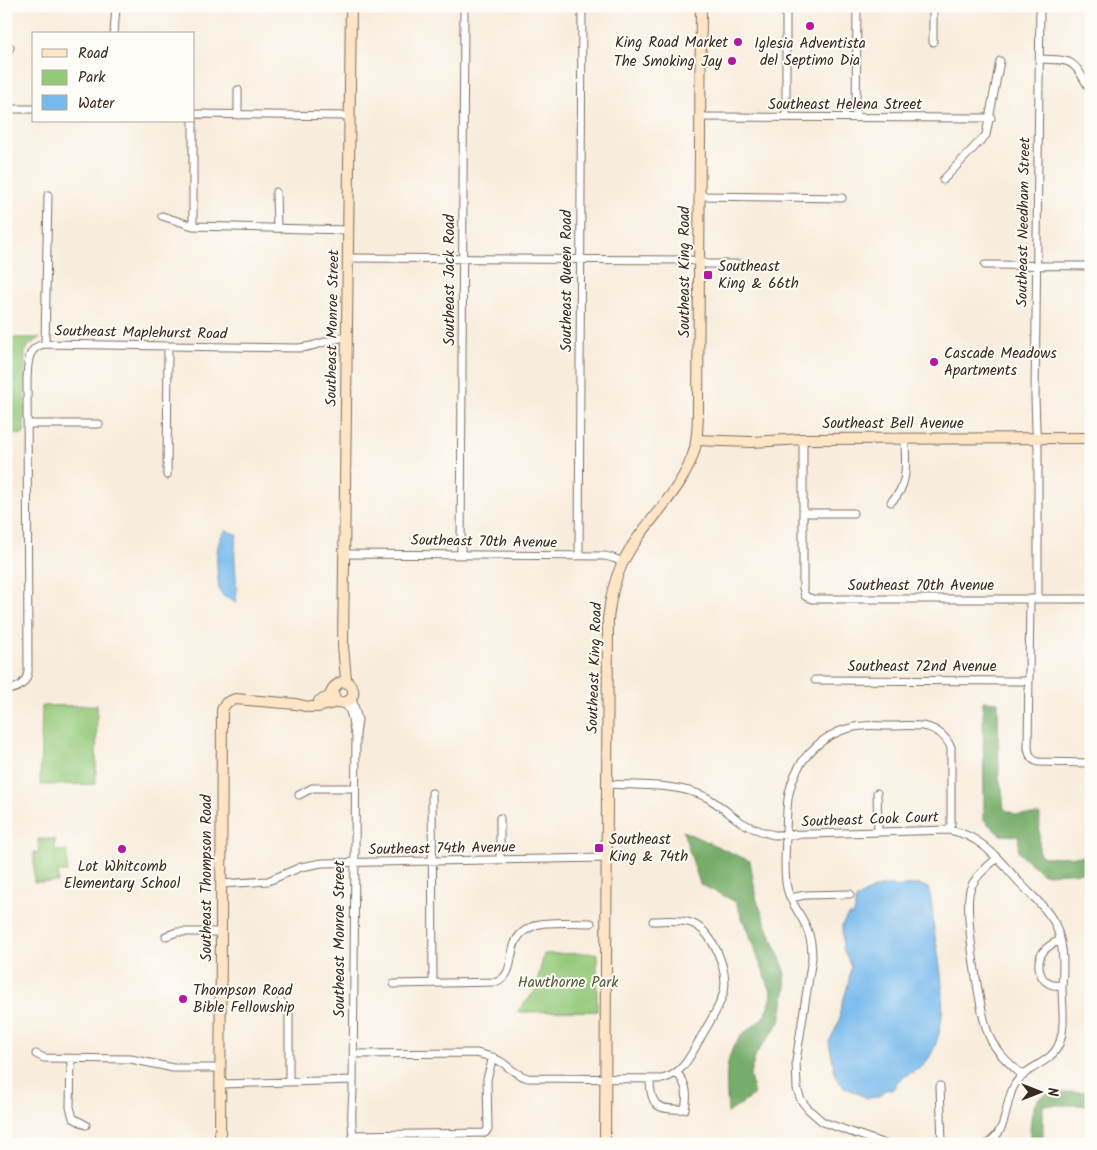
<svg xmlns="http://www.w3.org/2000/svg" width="1097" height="1150" font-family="Kalam,sans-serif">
  <rect width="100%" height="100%" fill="#fdfcf7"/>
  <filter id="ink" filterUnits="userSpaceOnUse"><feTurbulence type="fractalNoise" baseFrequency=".02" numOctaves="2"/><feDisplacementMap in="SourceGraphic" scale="10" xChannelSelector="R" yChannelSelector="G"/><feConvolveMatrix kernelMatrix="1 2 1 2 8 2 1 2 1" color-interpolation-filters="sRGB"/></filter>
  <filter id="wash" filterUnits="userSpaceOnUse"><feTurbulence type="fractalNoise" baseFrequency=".0096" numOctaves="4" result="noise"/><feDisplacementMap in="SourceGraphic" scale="20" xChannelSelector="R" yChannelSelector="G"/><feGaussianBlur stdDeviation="1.12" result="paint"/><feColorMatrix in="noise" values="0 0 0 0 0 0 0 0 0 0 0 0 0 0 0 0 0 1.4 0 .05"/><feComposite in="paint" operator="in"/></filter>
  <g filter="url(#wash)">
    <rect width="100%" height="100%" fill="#f8eddd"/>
    <path fill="#94c97a" stroke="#687a4c" d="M6 338H40L28 346 25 352 24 434 6 435Z
      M97 705 96 784 40 785 42 706Z
      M38 839H55V851H67V872H58V882H34V852H39Z
      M597 953V1011L517 1012 535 991 544 954Z"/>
    <path fill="#77ad6a" stroke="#596c44" d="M983 701 998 702 999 778 1002 789 1004 809 1017 815H1040L1039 853 1044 857 1091 856V872L1043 874 1018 852 1019 836 1000 835 984 820Z
      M683 831 750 861 757 901 784 968 786 987 780 1022 756 1054 750 1075 754 1095 728 1113C727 1091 723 1066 734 1046 746 1023 767 1028 772 994L736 902 700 884Z
      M1091 890V1105H1043V1144H1030C1030 1130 1029 1099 1046 1094 1056 1091 1077 1093 1089 1091Z"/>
    <path fill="#77b9ec" stroke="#597285" d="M226 530 237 535C231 557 239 580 236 603L223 596 219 591C218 573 212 543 226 530Z
      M910 885H920L928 888C933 902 932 916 934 930 941 970 952 1024 927 1061 919 1072 908 1072 899 1080 897 1082 895 1086 893 1089L884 1090 882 1094 876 1097 867 1098 844 1087 836 1078 829 1042 839 1022 840 1011 848 985 851 966 843 949 842 925 848 915H853L855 911V901C863 894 874 887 885 886 894 885 901 888 910 885Z"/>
  </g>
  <g filter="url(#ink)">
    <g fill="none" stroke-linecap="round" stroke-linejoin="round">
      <g stroke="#7d6e61" stroke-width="9">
        <path id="street" d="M114 34 116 6
          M933 42V6
          M6 55 10 47
          M1040 59C1076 60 1072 60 1091 91
          M6 109H34
          M194 114 350 116
          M238 115V90
          M700 117 991 118
          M786 117V6
          M856 118 857 6
          M943 180 986 135 1000 61
          M276 192 277 228
          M699 196 842 198
          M162 216 193 226 348 230
          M193 226V121
          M348 258 690 260 707 264H748
          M985 265 1091 266
          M45 344 48 195
          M29 424H99
          M803 439V588L805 596 812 599H1091
          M167 475 168 346
          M891 502C910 486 905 460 905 438
          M803 513H853
          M344 554 605 556 613 558 623 562
          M461 554 464 6
          M579 556 582 6
          M1030 599 1028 748C1029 755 1031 760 1038 762L1091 763
          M1038 599V447L1036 429 1035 396 1040 6
          M815 680 1029 681
          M6 690C18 689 26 684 28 672L27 380C28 365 26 347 45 344L297 348C315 348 330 338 347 337
          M352 698 358 720 356 734 353 1087C353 1099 351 1111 352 1124 352 1131 354 1137 354 1144
          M343 703C354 710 351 723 355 734
          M607 784C640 786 676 783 706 797 719 804 729 814 741 822 751 828 762 832 774 835L949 830C959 832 968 835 977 841 994 852 1007 869 1020 883 1032 896 1047 908 1055 924 1058 931 1061 941 1062 949 1064 962 1063 974 1062 987 1062 1005 1066 1027 1059 1044 1051 1064 1026 1066 1015 1084 1003 1104 1010 1129 987 1144
          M432 793 433 983
          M877 793 878 831
          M299 795 312 788H355
          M500 818V860
          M997 858C987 867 974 877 970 890 964 911 980 1018 990 1038 997 1053 1011 1065 1023 1076
          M221 884 268 881 301 867 322 863 607 858
          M791 898 805 895 850 894
          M166 936 177 932H221
          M1060 940C1054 943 1047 946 1043 952 1036 961 1038 979 1050 984 1053 986 1059 985 1062 985
          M394 984 497 982C516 974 507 948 520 935 523 931 531 927 536 925 547 921 578 923 591 923
          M281 1001 289 1011V1082
          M36 1054 44 1058 131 1059 173 1068H220
          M354 1054 476 1053C486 1055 495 1058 503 1063 512 1070 517 1075 528 1078L662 1079C683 1074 690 1056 700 1039 708 1024 720 1008 724 991 729 970 712 930 691 923 679 919 665 921 653 921
          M71 1059 70 1107 73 1118 86 1125
          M650 1079C650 1108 659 1110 685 1109 688 1094 687 1085 677 1073
          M220 1084 353 1080
          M940 1086 942 1144
          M354 1135 485 1133 488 1129 487 1079 493 1057
          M885 1144 823 1122 808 1109 801 1100 797 1089 796 1061 812 958C812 949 811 938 807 929 802 915 790 903 787 888 783 870 786 850 786 831 787 817 786 803 790 789 798 756 827 729 862 726 870 725 880 726 888 726 915 726 937 720 951 747V824L949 830"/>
      </g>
      <g stroke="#7d6e61" stroke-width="12">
        <path id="secondary" d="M696 440 751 442 803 439 1091 438
          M349 684 346 679 343 646 351 6
          M319 701 329 697 334 687 341 682C352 682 357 691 350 700L343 703 335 700 333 692
          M220 1144 222 710 226 703 235 699 296 704 309 707H318L338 702
          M605 1144 608 619C610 600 614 581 622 564 642 522 683 494 695 448 698 434 698 420 698 406L701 6"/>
      </g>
      <use href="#street" stroke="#fff" stroke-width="7"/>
      <use href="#secondary" stroke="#fde5c5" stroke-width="10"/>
    </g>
  </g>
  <g fill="#b5179e" stroke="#fdfcf7" stroke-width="2">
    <circle cx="810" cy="26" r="5"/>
    <circle cx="738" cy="42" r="5"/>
    <circle cx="732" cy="61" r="5"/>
    <rect x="703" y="270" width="10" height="10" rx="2.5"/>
    <circle cx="934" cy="362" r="5"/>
    <rect x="594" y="843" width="10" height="10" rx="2.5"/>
    <circle cx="122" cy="849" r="5"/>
    <circle cx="183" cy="999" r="5"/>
  </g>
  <g text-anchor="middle" stroke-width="4" stroke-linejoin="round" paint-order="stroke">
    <g font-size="15" fill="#3b2a1e" stroke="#fdfcf7" text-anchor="start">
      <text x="728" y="47" text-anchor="end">King Road Market</text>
      <text x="810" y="48" text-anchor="middle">Iglesia Adventista<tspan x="810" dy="17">del Septimo Dia</tspan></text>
      <text x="722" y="66" text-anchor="end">The Smoking Jay</text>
      <text x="718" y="271">Southeast<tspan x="718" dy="17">King &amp; 66th</tspan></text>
      <text x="944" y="358">Cascade Meadows<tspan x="944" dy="17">Apartments</tspan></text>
      <text x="609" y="844">Southeast<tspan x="609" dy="17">King &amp; 74th</tspan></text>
      <text x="122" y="871" text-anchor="middle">Lot Whitcomb<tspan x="122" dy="17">Elementary School</tspan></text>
      <text x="193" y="995">Thompson Road<tspan x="193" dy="17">Bible Fellowship</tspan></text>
    </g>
    <g font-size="15" fill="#3b2a1e" stroke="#fdfcf7">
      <text x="845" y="109">Southeast Helena Street</text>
      <text transform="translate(1023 222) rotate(-89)" y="5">Southeast Needham Street</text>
      <text transform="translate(684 272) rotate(-90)" y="5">Southeast King Road</text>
      <text transform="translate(449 280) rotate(-90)" y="5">Southeast Jack Road</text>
      <text transform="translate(566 281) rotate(-90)" y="5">Southeast Queen Road</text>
      <text transform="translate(332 328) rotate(-89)" y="5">Southeast Monroe Street</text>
      <text transform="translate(141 332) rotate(1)" y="5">Southeast Maplehurst Road</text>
      <text x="893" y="428">Southeast Bell Avenue</text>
      <text transform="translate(484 541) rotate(1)" y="5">Southeast 70th Avenue</text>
      <text x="921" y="590">Southeast 70th Avenue</text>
      <text x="922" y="671">Southeast 72nd Avenue</text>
      <text transform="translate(594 668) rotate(-88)" y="5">Southeast King Road</text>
      <text transform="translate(870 819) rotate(-2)" y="5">Southeast Cook Court</text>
      <text transform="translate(442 848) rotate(-1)" y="5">Southeast 74th Avenue</text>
      <text transform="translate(206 878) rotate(-90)" y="5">Southeast Thompson Road</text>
      <text transform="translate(339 939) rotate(-90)" y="5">Southeast Monroe Street</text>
    </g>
    <g font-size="15" fill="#565a3a" stroke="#fdfcf7">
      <text x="568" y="987">Hawthorne Park</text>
    </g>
  </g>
  <rect width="1097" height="1150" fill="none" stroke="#fdfcf7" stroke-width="25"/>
  <rect x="32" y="32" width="162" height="90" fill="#fdfcf7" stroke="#afa8a0"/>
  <rect x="42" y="49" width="25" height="8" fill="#fde5c5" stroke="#afa8a0"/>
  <text x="78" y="58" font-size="15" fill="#3b2a1e">Road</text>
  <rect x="42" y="70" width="25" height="15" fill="#94c97a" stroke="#afa8a0"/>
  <text x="78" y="82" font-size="15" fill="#3b2a1e">Park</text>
  <rect x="42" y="95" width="25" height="15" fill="#77b9ec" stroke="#afa8a0"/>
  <text x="78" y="108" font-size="15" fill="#3b2a1e">Water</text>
  <g transform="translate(1040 1092) rotate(90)" stroke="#fdfcf7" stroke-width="4" paint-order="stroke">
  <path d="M0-4L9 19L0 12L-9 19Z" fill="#3b2a1e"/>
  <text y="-8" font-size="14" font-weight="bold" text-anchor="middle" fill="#3b2a1e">N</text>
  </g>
</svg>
